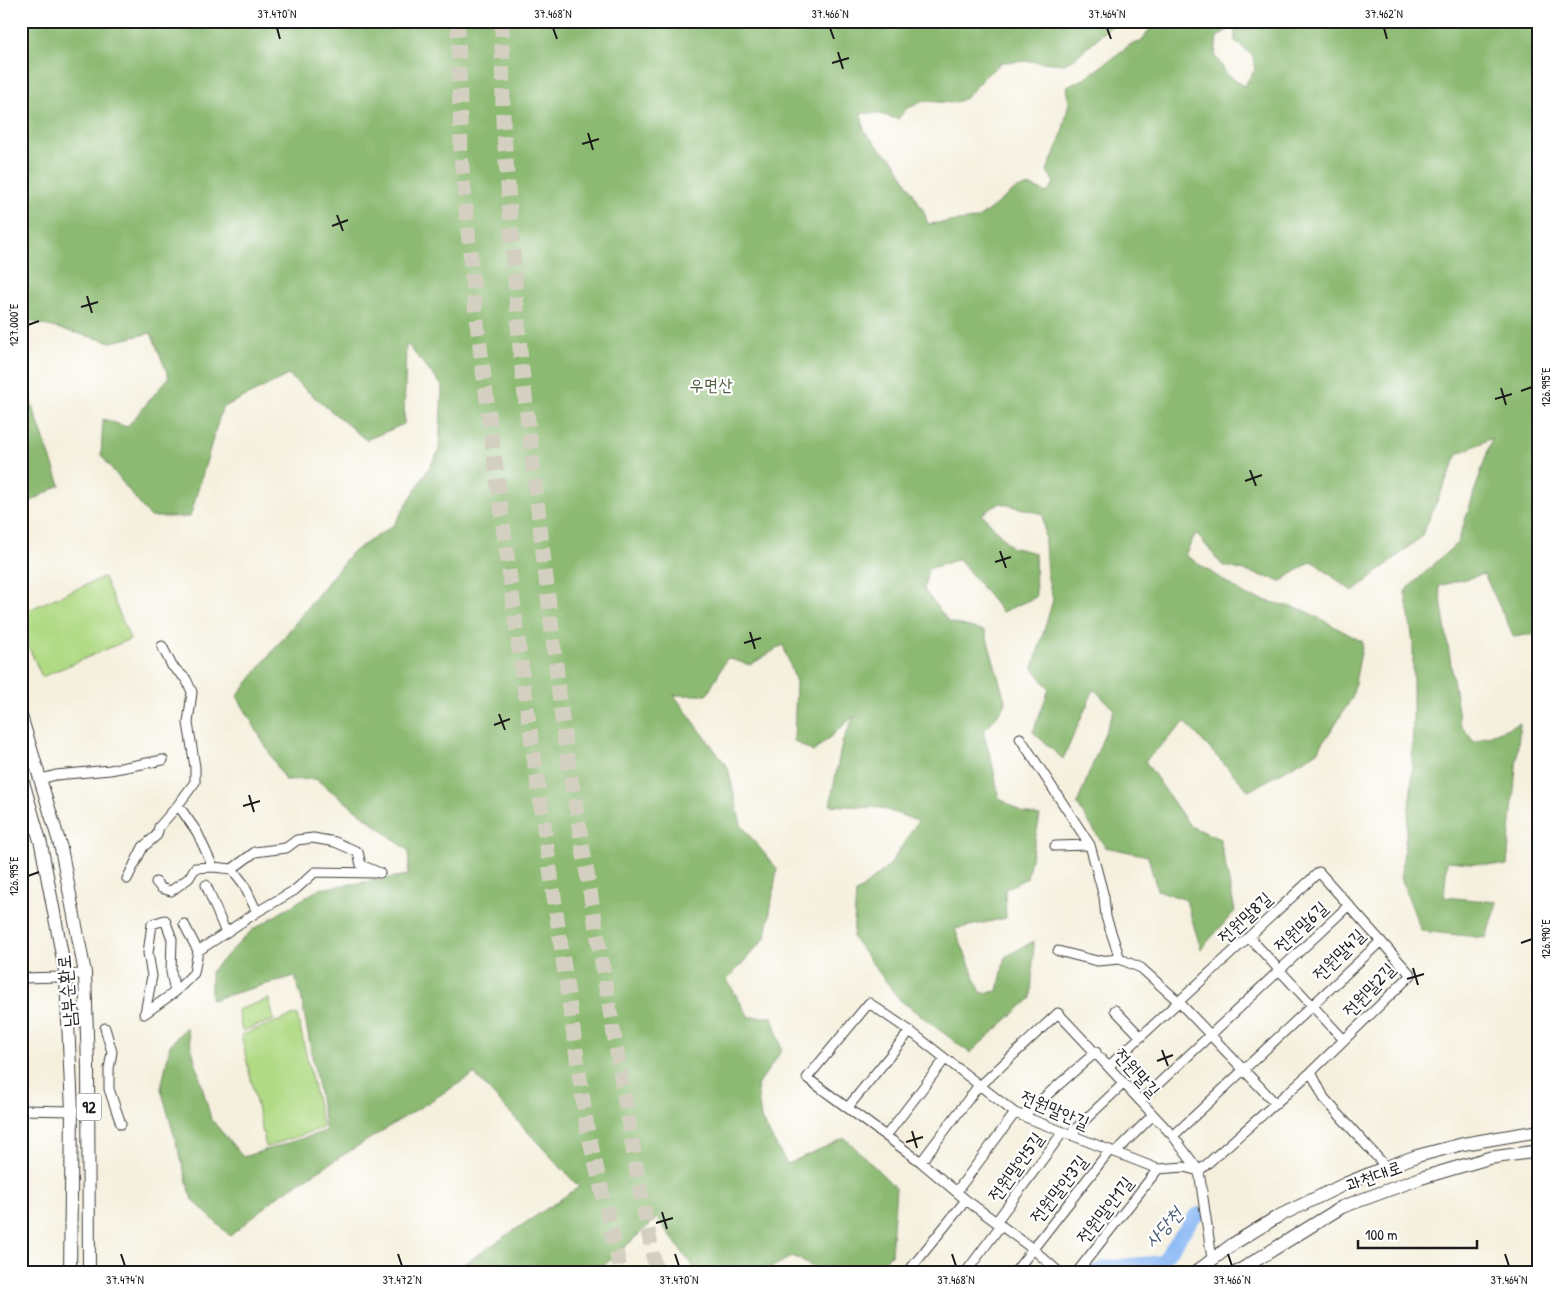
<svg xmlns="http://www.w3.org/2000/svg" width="1560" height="1293" font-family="'Patrick Hand','Poor Story',sans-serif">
  <rect width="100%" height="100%" fill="#fff"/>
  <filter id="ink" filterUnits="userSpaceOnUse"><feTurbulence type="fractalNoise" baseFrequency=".02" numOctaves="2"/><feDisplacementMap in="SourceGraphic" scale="10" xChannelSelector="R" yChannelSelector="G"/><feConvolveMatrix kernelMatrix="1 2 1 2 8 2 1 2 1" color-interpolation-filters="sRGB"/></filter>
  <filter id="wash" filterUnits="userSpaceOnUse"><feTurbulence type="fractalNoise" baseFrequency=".0096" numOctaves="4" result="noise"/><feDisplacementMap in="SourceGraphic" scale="20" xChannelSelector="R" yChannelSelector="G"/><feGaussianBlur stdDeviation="1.12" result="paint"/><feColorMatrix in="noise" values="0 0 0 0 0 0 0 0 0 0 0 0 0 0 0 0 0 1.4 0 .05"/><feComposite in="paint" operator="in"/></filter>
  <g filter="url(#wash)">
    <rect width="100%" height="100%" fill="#f5f0de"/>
    <path fill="#b1da85" stroke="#667b50" d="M104 577 130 639 42 677 21 630V613Z
      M269 999 274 1020 242 1031 237 1010Z
      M297 1014 323 1128 266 1147 241 1035Z"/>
    <path fill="#8cba72" stroke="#546b47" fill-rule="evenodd" d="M21 21H1117L1075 58 1064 64 1026 61 1002 62 983 78 966 98 953 103 924 101 906 109 898 119 876 113H861L864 130 880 149 894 160 924 212 928 224 977 219 1016 189 1031 186 1047 193 1054 183 1047 171 1062 134 1069 102 1067 86 1084 79 1131 44 1141 42 1150 29 1151 21H1539V633L1514 637 1484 574 1439 586 1460 724 1474 742 1520 723 1507 866 1447 861 1444 897 1497 902 1486 938 1421 931 1401 878 1412 781 1413 710V641L1405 591 1458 542 1492 438 1458 454 1421 537 1353 592 1312 561 1281 581 1222 565 1196 533 1185 555 1247 596 1304 610 1363 642 1352 698 1317 752 1249 791 1185 722 1145 761 1190 826 1220 839 1235 911 1201 949 1186 900 1157 890 1148 856 1105 847 1077 804 1114 710 1094 689 1063 759 1033 732 1049 689 1033 668 1053 600 1047 574 1043 514 1000 503 982 514 1011 547 1035 553 1036 597 1002 612 959 559 928 569 924 590 949 622 985 631 1006 704 983 732 992 762 999 798 1023 813 1040 816 1027 878 1005 889 1006 918 955 929 981 993 998 991 1005 957 1034 941 1031 998 970 1053 900 1000 853 938 856 893 889 866 918 821 881 808 830 805 842 743 854 716 813 752 794 741 796 682 783 645 750 665 727 658 707 695H674L728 768 741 825 777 869 766 937 727 980 749 1017H772L782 1050 757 1086 761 1119 787 1164 845 1138 896 1188 891 1255 874 1272H822L793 1256 763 1272H697L657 1218 597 1272H452L579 1187 474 1074 279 1195 230 1236 192 1199 161 1089 170 1045 186 1027 211 1119 243 1157 326 1131 301 996 295 976 211 1000V971L252 930 319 889 408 875 409 851 316 779 285 780 237 696 351 553 394 525 439 451 442 386 406 343 404 424 366 440 288 375 222 408 190 517H150L101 455 103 419 127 427 169 377 151 333 111 342 21 319ZM1235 25V41L1253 56 1255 70 1244 86 1228 76 1215 56 1217 37Z
      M21 381 25 385 60 485 21 507Z"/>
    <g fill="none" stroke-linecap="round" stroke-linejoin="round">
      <path stroke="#89b8f4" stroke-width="14" d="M1095 1272 1107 1267 1162 1262 1195 1216 1199 1214"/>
    </g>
  </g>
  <g filter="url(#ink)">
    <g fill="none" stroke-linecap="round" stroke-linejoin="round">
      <path stroke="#d4d0c1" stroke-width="15" stroke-dasharray="15 8" stroke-linecap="butt" d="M458 21 461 157 476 315 523 680 587 1128 621 1272
        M502 21 503 120 521 361 564 736 639 1184 656 1272"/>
      <g stroke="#3d3c39" stroke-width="11">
        <path id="street" d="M1020 738 1090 845 1104 897 1106 917 1120 959 1141 968 1179 1002 1276 1104
          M41 779 56 775 110 770 163 760
          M178 805 197 832 213 867 232 869 243 883 257 912 198 951 184 924
          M1055 846 1090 845
          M232 869 255 852 286 848 297 840 313 838 335 842 358 852 361 865 380 873
          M127 879 143 847 157 835 159 827 178 805 195 782V767L188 723 192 692 186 679 172 666 162 646
          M156 882 161 888 171 891 189 878 195 868 213 867
          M206 885 226 933
          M257 912 295 890 315 872 375 873
          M1249 937 1344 1040
          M1058 951 1097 961 1120 959
          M21 978 60 977 85 973
          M1115 1010 1141 1037
          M145 1013 152 976 148 953 152 924 165 920 172 939 171 972 175 992
          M144 1014 175 992 194 973 198 951
          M105 1028 112 1052 109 1069V1089L121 1124
          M1109 1066 1319 872 1411 975 1311 1072 1199 1171
          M1311 1072 1324 1098 1386 1167
          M980 1086 1058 1013 1173 1136 1199 1171 1212 1259
          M1140 1101 1349 905
          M848 1107 910 1031
          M21 1110 72 1111
          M1023 1116 1096 1052
          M1070 1134 1124 1083
          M886 1136 945 1059
          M1173 1136 1381 941
          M1116 1152 1153 1115
          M921 1162 979 1085
          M957 1191 1015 1113
          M996 1222 1063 1132
          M908 1272 966 1200
          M966 1272 1001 1225
          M1015 1272 1110 1150
          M1059 1272 1033 1249 966 1200 921 1162 807 1078 869 1003 910 1031 1015 1113 1158 1169 1184 1167 1199 1171
          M1077 1272 1158 1169"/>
      </g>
      <g stroke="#3d3c39" stroke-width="14">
        <path id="primary" d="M21 716 61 848 85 973 88 1066 89 1272
          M21 775 41 844 66 976 72 1111 70 1272
          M1196 1272 1233 1244 1277 1217 1345 1184 1386 1167 1417 1156 1463 1144 1539 1131
          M1237 1272 1342 1207 1421 1178 1489 1158 1539 1151"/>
      </g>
      <use href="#street" stroke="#fff" stroke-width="9"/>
      <use href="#primary" stroke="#fff" stroke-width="12"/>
    </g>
  </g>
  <path fill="none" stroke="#1c1c1c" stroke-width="2" d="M277 28 280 39M553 28 557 39M830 28 834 39M1107 28 1111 39M1384 28 1387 39M838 52 843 69M832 63 849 58M588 133 593 150M582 144 599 139M337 215 343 231M332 226 348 220M87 296 92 313M81 307 98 302M28 325 39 321M1501 388 1506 405M1521 391 1532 387M1495 399 1512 394M1250 470 1256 486M1245 481 1262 475M1000 551 1006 568M995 562 1011 557M750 632 755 649M744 643 761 638M499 714 505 730M494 725 510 719M249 795 254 812M243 806 260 801M28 876 39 872M1521 943 1532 939M1413 968 1418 985M1407 979 1424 974M1162 1050 1168 1066M1157 1061 1173 1055M912 1131 917 1148M906 1142 923 1137M662 1212 667 1229M656 1223 673 1218M121 1254 125 1266M398 1254 402 1266M675 1254 679 1266M952 1254 956 1266M1228 1254 1232 1266M1505 1254 1509 1266"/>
  <g text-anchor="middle" stroke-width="4.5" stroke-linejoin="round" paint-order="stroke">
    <rect fill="#fff" stroke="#606060" stroke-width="1" x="76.5" y="1093.5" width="25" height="27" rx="4"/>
    <g font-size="16" font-weight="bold" fill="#1c1c1c">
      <text x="89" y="1113">92</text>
    </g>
    <g font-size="18" fill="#505e41" stroke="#fff">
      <text x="711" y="391">우면산</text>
    </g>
    <g font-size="18" fill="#1c1c1c" stroke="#fff">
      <text transform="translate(1245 918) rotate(-43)" y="6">전원말8길</text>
      <text transform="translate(1301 927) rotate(-43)" y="6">전원말6길</text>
      <text transform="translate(1339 955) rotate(-45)" y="6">전원말4길</text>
      <text transform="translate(1369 990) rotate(-47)" y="6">전원말2길</text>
      <text transform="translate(67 991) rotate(-95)" y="6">남부순환로</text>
      <text transform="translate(1137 1073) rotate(48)" y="6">전원말길</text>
      <text transform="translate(1055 1110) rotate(23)" y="6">전원말안길</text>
      <text transform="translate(1016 1167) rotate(-54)" y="6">전원말안5길</text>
      <text transform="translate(1374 1176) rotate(-20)" y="6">과천대로</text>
      <text transform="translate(1059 1189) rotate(-52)" y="6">전원말안3길</text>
      <text transform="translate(1105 1210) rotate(-52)" y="6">전원말안1길</text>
    </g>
    <g font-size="19" font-style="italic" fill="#485a72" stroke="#fff">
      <text transform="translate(1163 1227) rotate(-48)" y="7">사당천</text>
    </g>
  </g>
  <rect width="1560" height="1293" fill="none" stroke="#fff" stroke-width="55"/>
  <path d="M1358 1240v8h119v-8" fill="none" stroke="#1c1c1c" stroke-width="2.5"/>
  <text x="1365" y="1240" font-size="15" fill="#1c1c1c" stroke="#ffffff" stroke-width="4" paint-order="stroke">100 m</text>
  <rect x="28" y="28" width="1504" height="1238" fill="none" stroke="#1c1c1c" stroke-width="2"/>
  <g font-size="12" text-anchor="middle" fill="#1c1c1c">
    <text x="277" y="18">37.470°N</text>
    <text x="553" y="18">37.468°N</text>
    <text x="830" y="18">37.466°N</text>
    <text x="1107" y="18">37.464°N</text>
    <text x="1384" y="18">37.462°N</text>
    <text transform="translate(14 325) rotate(-90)" y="4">127.000°E</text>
    <text transform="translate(1546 387) rotate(-90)" y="4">126.995°E</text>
    <text transform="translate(14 876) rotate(-90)" y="4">126.995°E</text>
    <text transform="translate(1546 939) rotate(-90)" y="4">126.990°E</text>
    <text x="125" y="1284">37.474°N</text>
    <text x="402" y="1284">37.472°N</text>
    <text x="679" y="1284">37.470°N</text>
    <text x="956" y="1284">37.468°N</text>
    <text x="1232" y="1284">37.466°N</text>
    <text x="1509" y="1284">37.464°N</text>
  </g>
</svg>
